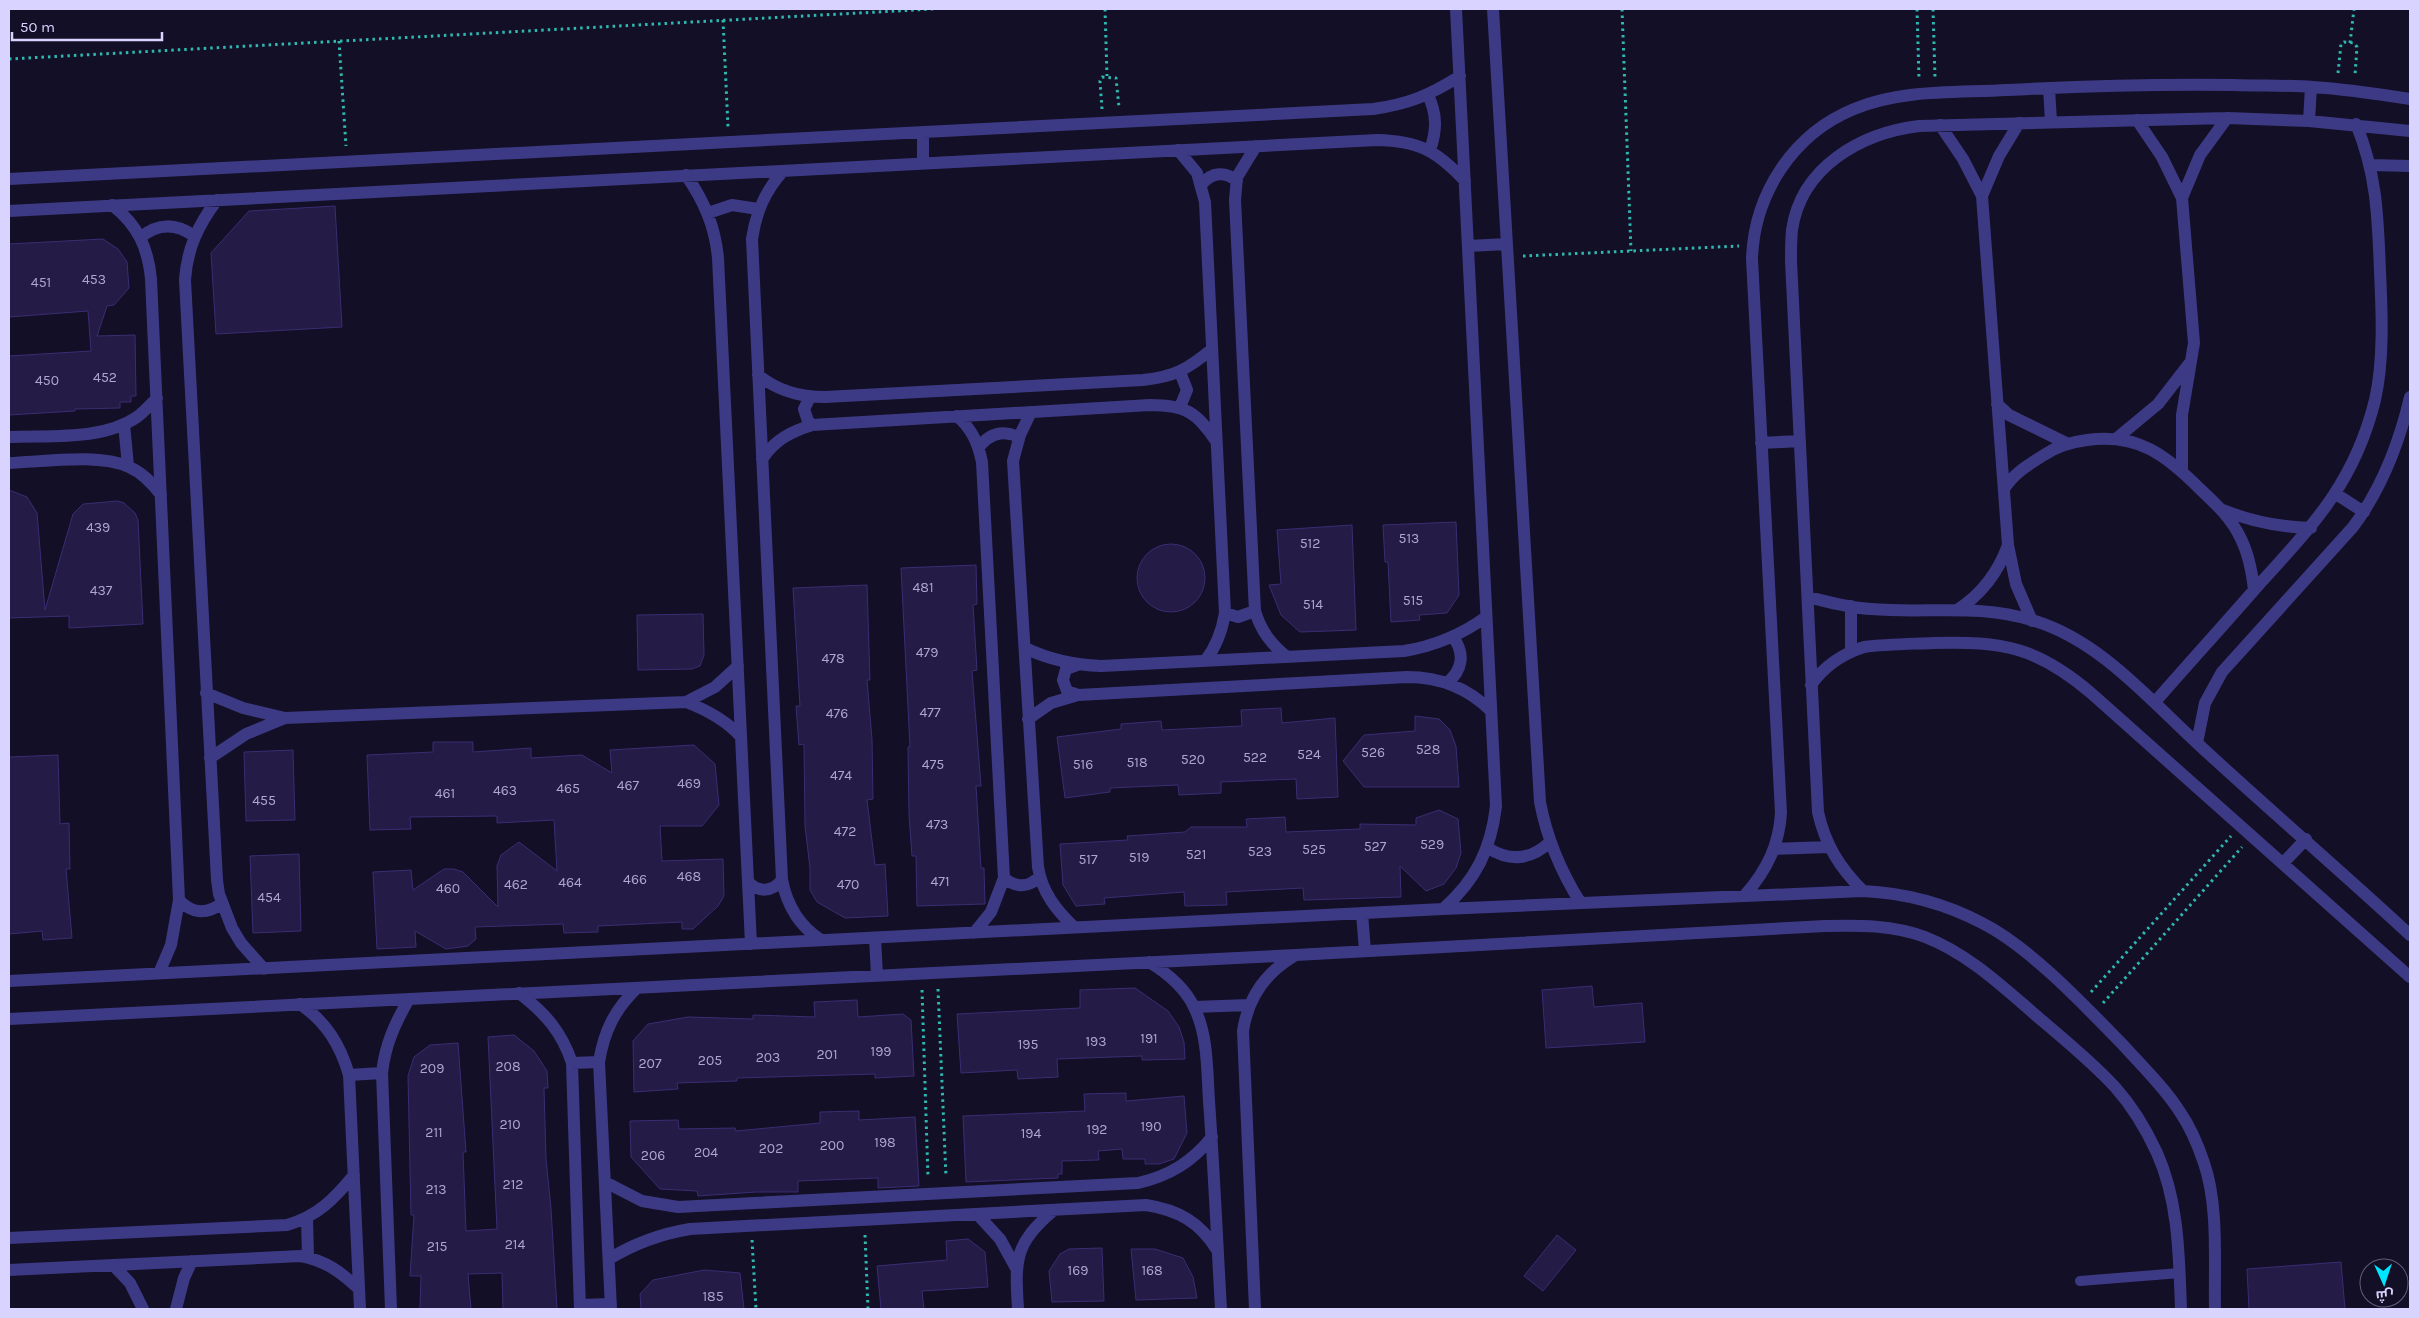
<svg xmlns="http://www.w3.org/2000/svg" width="2419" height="1318" font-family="Karla,Cairo,sans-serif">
  <rect width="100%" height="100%" fill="#130f26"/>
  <path fill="#241b47" stroke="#3b2d73" d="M335 206 342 327 216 334 211 253 249 211Z
    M103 239 118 249 127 262 129 288 114 305 107 306 97 336 135 335 136 396H131V402H120V408L75 409V411L9 415V356L91 351 88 311 9 317V244Z
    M9 490 27 497 37 513 45 610 73 514 83 504 118 501 124 503 135 513 138 520 143 624 69 628V616L9 618Z
    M1456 522 1459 595 1447 613 1419 615 1420 620 1391 622 1388 562H1385L1383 525Z
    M1352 525 1356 630 1300 632 1281 615 1269 585 1281 584 1277 530Z
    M1137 578a34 34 0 1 1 68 0a34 34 0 1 1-68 0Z
    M976 565 977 604 973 605 977 670 972 671 981 786H976L981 868H984L985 904 917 906 916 856H912L909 815 908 747H910L901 568Z
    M867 585 870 680H867L872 739 873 799 867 800 875 865 885 864 888 916 845 918 817 902 810 890V868L805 826 804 744 799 745 796 706H800L793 588Z
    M703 614 704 655 700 666 692 669 638 670 637 615Z
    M1281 708 1282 723 1335 718 1338 797 1297 799 1296 779 1221 782V793L1179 795 1178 785 1110 788V792L1065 798 1057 737 1121 729V724L1161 721 1162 730 1242 726 1241 710Z
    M1415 716 1439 719 1450 730 1456 746 1459 787H1364L1343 761 1364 735 1415 731Z
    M433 742H473V752L531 748V758L582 755 612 773 610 750 694 745 715 764 719 805 702 826H660L662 861 723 859 724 896 718 906 693 929H682V922L598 926V932L564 933 563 924 475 927 476 939 468 946 446 949 415 931 416 947 377 949 373 872 411 870 413 890 444 869H454L463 872 498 907 497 866 501 855 519 842 557 871 554 820 497 823V816L410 817 411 829 370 830 367 755 433 752Z
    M293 750 295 820 246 821 244 752Z
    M58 755 60 824 69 823 70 869H66L72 938 43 940 42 931 9 934V757Z
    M1439 810 1458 819 1461 853 1456 868 1444 884 1426 891 1400 866 1401 897 1304 900 1303 888 1226 892 1227 905 1185 906 1184 892 1104 898 1105 904 1076 906 1063 885 1060 844 1128 840 1127 836 1185 832 1191 827H1247L1246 819 1285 817 1286 832 1360 829V824L1416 825V818Z
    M299 854 301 931 253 933 250 856Z
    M1592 986 1594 1007 1642 1003 1645 1042 1546 1048 1542 990Z
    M1135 988 1168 1011 1179 1027 1184 1042 1185 1059 1142 1060V1056L1057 1059 1058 1077 1018 1079 1017 1070 961 1073 957 1014 1080 1008V990Z
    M857 1000 858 1017 903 1014 911 1020 914 1076 875 1078V1074L737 1078V1081L677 1083 678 1089 634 1092 633 1041 648 1024 688 1017 753 1019V1015L815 1017 814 1002Z
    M514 1035 534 1051 547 1071 548 1088H544L546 1159 551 1209 557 1309H503L502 1273 468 1274 471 1309H420L421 1276H410L414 1215H411L408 1076 414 1057 430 1045 458 1043 466 1152H463L466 1231 497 1229 488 1037Z
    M1126 1093V1101L1184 1096 1187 1133 1174 1159 1159 1164H1145V1159H1123L1122 1149 1098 1151 1099 1160 1062 1161V1174H1058V1178L966 1182 963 1116 1085 1111 1084 1094Z
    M859 1111V1120L915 1117 919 1186 878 1188V1178L798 1181V1192H756L698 1196 697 1191 660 1189 631 1157 630 1121 678 1120 679 1129 735 1128 736 1131 820 1123V1112Z
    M1557 1235 1576 1250 1543 1291 1524 1276Z
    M968 1239 985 1252 988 1287 922 1291 924 1309H881L877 1266 947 1260 946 1241Z
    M1102 1248 1104 1301 1052 1302 1049 1271 1060 1254 1069 1249Z
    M1131 1249H1155L1183 1258 1193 1277 1197 1298 1136 1300Z
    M2341 1262 2345 1309H2249L2247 1269Z
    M704 1270 740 1273 744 1309H641L640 1294 653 1280Z"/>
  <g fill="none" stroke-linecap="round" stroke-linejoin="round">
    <path stroke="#2fb8b0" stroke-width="3" stroke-dasharray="2.5 4" stroke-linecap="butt" d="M1105 9 1107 76
      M1622 9 1631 251
      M1917 9 1919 79
      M1933 9 1935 78
      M723 20 728 127
      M339 41 346 146
      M2350 43 2354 9
      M9 59 933 9
      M2338 73 2341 44 2344 42 2354 43 2357 47 2355 75
      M1102 109 1100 81 1102 77 1116 78 1119 107
      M1523 256 1739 246
      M938 989 946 1177
      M922 990 928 1178
      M2091 992 2231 836
      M2103 1003 2242 847
      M865 1235 868 1309
      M752 1240 756 1309"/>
    <path stroke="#3d3a85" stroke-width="10" d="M2080 1281 2180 1273"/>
    <path stroke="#3d3a85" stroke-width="12" d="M1493 9 1540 802C1547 839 1560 870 1580 902
      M2049 88 2051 122
      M1428 95C1437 114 1437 130 1430 150
      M2137 120 2162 157 2182 198 2194 343 2182 415V471
      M2309 121 2311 87
      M1940 125 1963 159 1982 196 2008 545 2016 584 2032 621
      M923 132V164
      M1256 146 1237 177 1235 200 1255 611C1261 631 1271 644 1287 657
      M1178 150 1197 173 1205 202 1225 613C1222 631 1217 646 1205 661
      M2371 165 2410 166
      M783 171C765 191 756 212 752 239L782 880C787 905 799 926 821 940
      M686 175C704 201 715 226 718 258L751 944
      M9 179 1373 109C1409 104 1430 95 1460 76
      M1202 184C1212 172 1225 171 1237 181
      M1982 196 1999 156 2019 123
      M2182 198 2200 155 2227 118
      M217 200C198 225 187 249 185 280L217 880 219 894 232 928 241 943 264 969
      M112 205C138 225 148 248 151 279L179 900 171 945 159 973
      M9 211 1377 140C1419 141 1437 151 1465 181
      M708 213 732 205 758 209
      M141 237C158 223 176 223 194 236
      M1468 246 1507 244
      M1180 372 1187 390 1180 407
      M758 375C778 391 799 397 825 397L1143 380C1174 377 1188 369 1212 349
      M810 397 804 409 808 421 812 425
      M1997 404 2009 415 2066 443
      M1031 412 1020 435 1013 461 1038 867C1042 892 1056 910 1074 927
      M957 416C972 429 978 443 982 462L1004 878 991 912 974 933
      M124 424 128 466
      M9 437C49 435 102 441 137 417 144 412 151 404 157 398
      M2117 438 2158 404 2189 364
      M1761 443 1800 441
      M979 447C990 433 1003 430 1019 437
      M762 459C775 440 790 432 812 425L1150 405C1185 405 1197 412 1216 441
      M9 463C43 462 98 453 129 467 143 473 152 483 161 495
      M2004 489C2014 473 2028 465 2044 455 2057 446 2071 442 2087 440 2138 433 2166 455 2200 489 2216 504 2232 519 2241 539 2249 555 2252 572 2254 590
      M2336 494 2364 512
      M2223 510C2252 522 2279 527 2311 528
      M1808 597C1828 602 1849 608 1871 609 1929 614 1977 603 2035 621 2100 641 2149 699 2197 743 2267 808 2340 870 2410 935
      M1957 610C1982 594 1998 573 2008 545
      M1225 613 1238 617 1255 611
      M1025 648C1050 660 1074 665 1101 666L1404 651C1435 646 1461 635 1486 617
      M1851 651V606
      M1077 665 1066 669 1063 680 1067 691 1078 695
      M1447 683C1463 670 1465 653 1453 637
      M1811 685C1825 665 1842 654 1864 647 1887 644 1910 644 1933 643 2003 641 2037 647 2091 693L2410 977
      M206 693 243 708 285 718 686 702 715 687 738 666
      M686 702C707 710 726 720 741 737
      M2155 702C2188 664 2222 627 2255 589 2311 527 2354 485 2375 400 2384 360 2382 313 2380 272 2378 219 2377 174 2356 124
      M1028 719 1051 703 1078 695 1407 677C1440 677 1468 688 1491 711
      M2197 743 2205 703 2222 672 2353 527C2382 488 2399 444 2410 397
      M210 758 246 734 285 718
      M1488 848C1510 862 1531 860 1550 842
      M1774 849 1829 847
      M2284 862 2306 839
      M1004 878C1016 888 1029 888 1040 876
      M748 882C759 893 772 892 782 880
      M1863 891C1839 867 1825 844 1818 812L1791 261C1791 251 1791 240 1792 230 1801 167 1861 133 1919 126L2227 118 2309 121 2410 131
      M1745 895C1767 870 1779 845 1781 813L1752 259C1754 194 1793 134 1854 109 1902 89 1957 93 2007 90 2083 86 2158 84 2234 85 2260 86 2287 85 2313 87 2345 89 2378 94 2410 99
      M179 900C192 914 207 915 222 903
      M1443 909C1476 880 1491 849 1496 806L1456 9
      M1362 913 1365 951
      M875 938 877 975
      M1149 962C1167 973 1185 988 1194 1007 1208 1035 1207 1070 1209 1101 1214 1170 1217 1240 1221 1309
      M9 981 1443 909 1863 891C1906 893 1944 903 1982 923 2030 947 2086 1007 2124 1046 2143 1067 2165 1088 2180 1112 2191 1128 2198 1145 2204 1163 2219 1206 2214 1264 2215 1309
      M519 993C545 1013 562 1032 572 1063L580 1309
      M300 1004C326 1022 340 1044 349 1075L360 1309
      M1194 1007 1249 1005
      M9 1019 1296 955 1825 926C1859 925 1893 925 1925 937 1969 954 2004 988 2039 1018 2065 1040 2092 1062 2115 1087 2132 1106 2146 1129 2157 1153 2179 1202 2179 1257 2181 1309
      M572 1063 599 1062
      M349 1075 382 1073
      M605 1182 642 1201 678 1207 1138 1183C1169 1176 1192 1162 1212 1137
      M977 1214 1000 1239 1016 1268
      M307 1218 308 1257
      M9 1238 287 1225C318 1216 334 1199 354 1175
      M609 1259C635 1243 660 1234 690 1229L1146 1205C1178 1210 1200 1222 1217 1250
      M113 1265 130 1283 143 1309
      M9 1270 301 1256C326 1261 341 1272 359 1289
      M580 1305 611 1304
      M176 1309 184 1278 192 1261
      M391 1309 382 1073C385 1045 395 1023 409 999
      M611 1309 599 1062C604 1031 615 1009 637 988
      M1018 1309C1015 1260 1014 1244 1054 1210
      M1255 1309 1243 1031C1248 998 1265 973 1294 956"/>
  </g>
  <g text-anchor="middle" stroke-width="5" stroke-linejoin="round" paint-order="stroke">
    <g font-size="14" fill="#aca6d1">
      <text x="94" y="284">453</text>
      <text x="41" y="287">451</text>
      <text x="105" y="382">452</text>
      <text x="47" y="385">450</text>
      <text x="98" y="532">439</text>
      <text x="1409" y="543">513</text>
      <text x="1310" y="548">512</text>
      <text x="923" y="592">481</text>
      <text x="101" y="595">437</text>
      <text x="1413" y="605">515</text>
      <text x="1313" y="609">514</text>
      <text x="927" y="657">479</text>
      <text x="833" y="663">478</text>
      <text x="930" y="717">477</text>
      <text x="837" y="718">476</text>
      <text x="1428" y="754">528</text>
      <text x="1373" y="757">526</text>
      <text x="1309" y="759">524</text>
      <text x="1255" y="762">522</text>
      <text x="1193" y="764">520</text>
      <text x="1137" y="767">518</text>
      <text x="933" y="769">475</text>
      <text x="1083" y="769">516</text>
      <text x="841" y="780">474</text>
      <text x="689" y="788">469</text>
      <text x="628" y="790">467</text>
      <text x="568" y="793">465</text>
      <text x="505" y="795">463</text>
      <text x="445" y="798">461</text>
      <text x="264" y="805">455</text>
      <text x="937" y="829">473</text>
      <text x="845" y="836">472</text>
      <text x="1432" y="849">529</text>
      <text x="1375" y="851">527</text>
      <text x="1314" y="854">525</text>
      <text x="1260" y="856">523</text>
      <text x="1196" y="859">521</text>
      <text x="1139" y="862">519</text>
      <text x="1088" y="864">517</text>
      <text x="689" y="881">468</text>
      <text x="635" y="884">466</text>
      <text x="940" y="886">471</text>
      <text x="570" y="887">464</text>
      <text x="516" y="889">462</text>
      <text x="848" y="889">470</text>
      <text x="448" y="893">460</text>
      <text x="269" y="902">454</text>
      <text x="1149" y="1043">191</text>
      <text x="1096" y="1046">193</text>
      <text x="1028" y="1049">195</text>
      <text x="881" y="1056">199</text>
      <text x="827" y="1059">201</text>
      <text x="768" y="1062">203</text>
      <text x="710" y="1065">205</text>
      <text x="650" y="1068">207</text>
      <text x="508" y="1071">208</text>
      <text x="432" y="1073">209</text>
      <text x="510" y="1129">210</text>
      <text x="1151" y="1131">190</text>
      <text x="1097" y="1134">192</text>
      <text x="434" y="1137">211</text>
      <text x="1031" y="1138">194</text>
      <text x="885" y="1147">198</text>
      <text x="832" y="1150">200</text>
      <text x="771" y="1153">202</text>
      <text x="706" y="1157">204</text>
      <text x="653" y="1160">206</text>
      <text x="513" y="1189">212</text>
      <text x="436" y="1194">213</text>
      <text x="515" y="1249">214</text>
      <text x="437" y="1251">215</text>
      <text x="1078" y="1275">169</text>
      <text x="1152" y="1275">168</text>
      <text x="713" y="1301">185</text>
    </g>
  </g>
  <rect width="2419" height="1318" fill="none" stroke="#d9d4ff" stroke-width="20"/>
  <g transform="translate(2384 1283) rotate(177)"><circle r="24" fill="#130f26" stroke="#625e7d"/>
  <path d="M0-4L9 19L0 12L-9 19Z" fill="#00e5ff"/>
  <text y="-8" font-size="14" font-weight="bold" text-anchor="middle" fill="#d9d4ff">ش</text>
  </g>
  <path d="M12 32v8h150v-8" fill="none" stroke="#d9d4ff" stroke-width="2.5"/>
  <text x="20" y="32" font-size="15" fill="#d9d4ff" stroke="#130f26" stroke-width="4" paint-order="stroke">50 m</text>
</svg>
